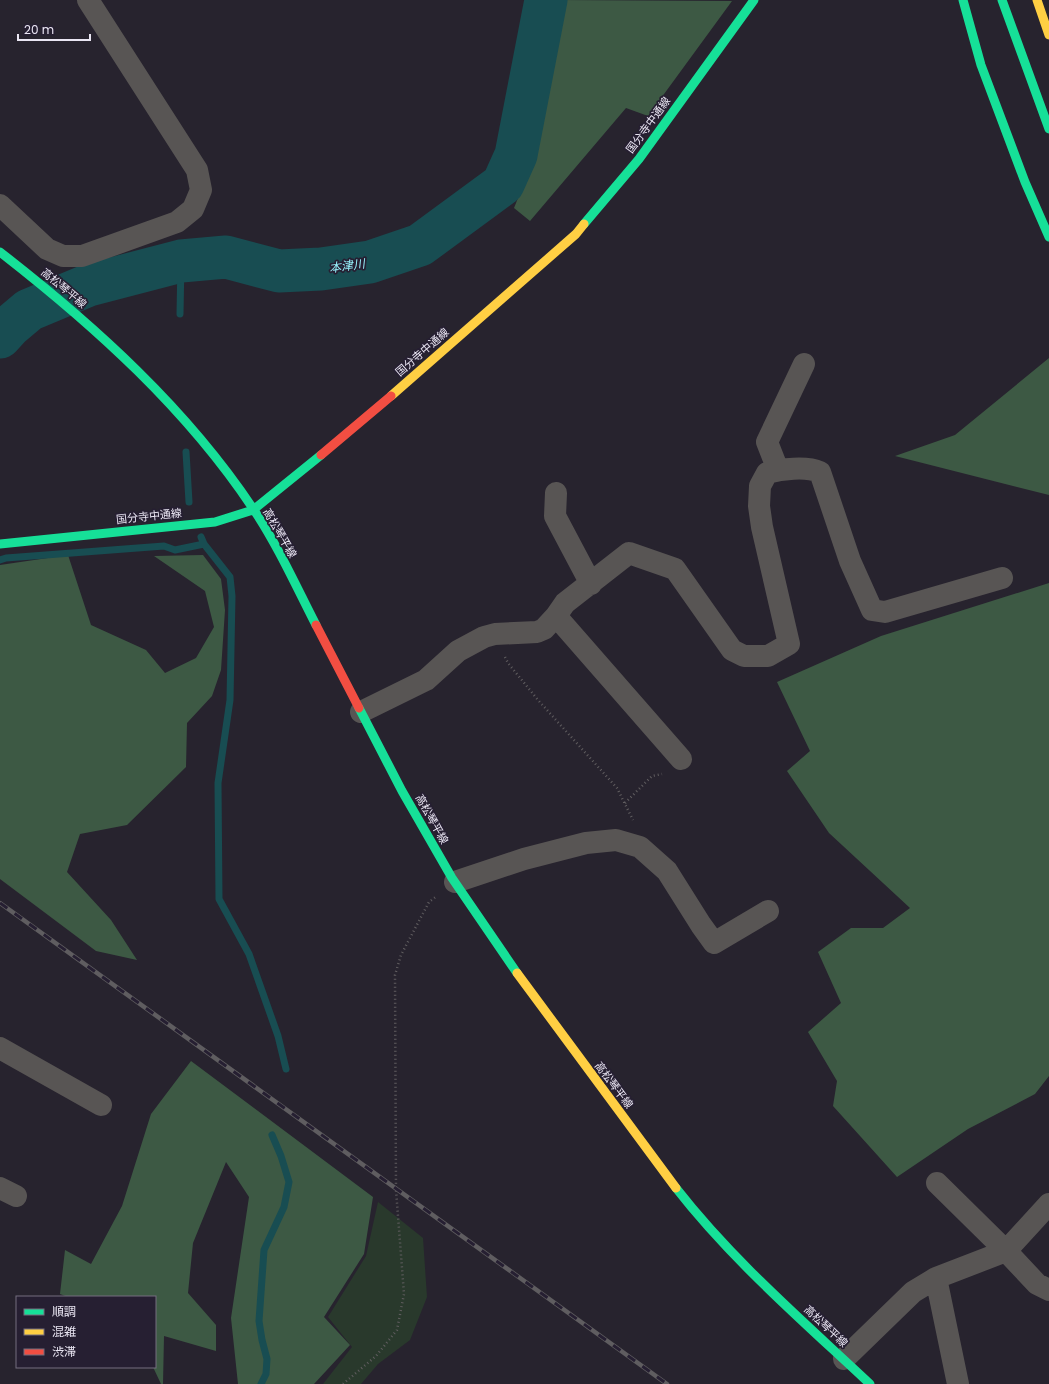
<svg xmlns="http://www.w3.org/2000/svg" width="1049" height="1384" font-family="Poppins,'Noto Sans JP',sans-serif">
  <rect width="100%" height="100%" fill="#27232e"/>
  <path fill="#29392c" d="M378 1202 423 1238 427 1297 410 1340 378 1364 361 1384H323L352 1347 328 1317 366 1256Z"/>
  <path fill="#3d5944" d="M559 0 732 1 648 116 626 108 530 221 514 208 536 153Z
    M1049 358V495L895 456 955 435Z
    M68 555 91 625 146 650 165 673 196 658 214 627 205 591 154 556 203 555 221 579 225 610 221 670 212 696 187 723 186 767 127 825 80 834 67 872 111 920 137 960 96 951 0 879V565Z
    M1049 583V1076L1035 1094 968 1129 897 1177 833 1106 837 1081 808 1032 841 1003 818 952 851 928H883L910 908 829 833 787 771 810 751 777 682 881 636Z
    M191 1061 373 1197 364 1254 324 1317 350 1345 314 1384H238L231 1318 249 1197 226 1162 193 1243 188 1293 216 1325V1351L164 1336 163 1384H161L153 1367H155V1297H68L60 1294 65 1250 91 1264 122 1206 151 1114Z"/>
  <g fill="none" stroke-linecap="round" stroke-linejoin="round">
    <path stroke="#184d52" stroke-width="7" d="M180 314 181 261
      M186 452 189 502
      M201 537 204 544 230 577 232 596 230 700 218 783 219 899 249 954 278 1036 286 1069
      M0 560 6 558 164 546 175 550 204 544
      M261 1384 266 1374 267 1359 262 1340 259 1321 264 1250 284 1207 289 1182 281 1156 272 1135"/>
    <path stroke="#184d52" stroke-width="43" d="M0 337 10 326 29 310 89 285 181 261 226 257 279 271 321 269 370 262 420 245 503 184 516 155 546 0"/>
    <path stroke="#615e60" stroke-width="2.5" stroke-dasharray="1 3" stroke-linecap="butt" d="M505 657 508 663 538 700 617 788 633 820
      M625 803 652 776 662 774
      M343 1384 376 1356 397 1330 404 1294 396 1190 395 975 401 955 429 902 437 896"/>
    <path stroke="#585554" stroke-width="22" d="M0 205 47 249 63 256H82L177 222 193 209 201 190 197 170 88 0
      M778 470 767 442 804 364
      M556 493 555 516 591 584
      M556 616 681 759
      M361 712 426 680 458 651 484 637 495 634 537 632 544 629 556 616 565 603 629 553 675 569 732 650 744 656H768L789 644 762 527 759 506 760 486 767 473C781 469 806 466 820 472L850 561 872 610 885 612 1002 578
      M455 882 524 859 586 843 616 840 640 847 667 871 701 925 714 943 768 911
      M0 1048 101 1105
      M937 1183 1006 1251 1037 1284 1049 1290
      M0 1188 16 1196
      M936 1278 958 1384
      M844 1359 913 1292 936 1278 1006 1251 1049 1204"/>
    <path stroke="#16e098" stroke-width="9" d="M963 0 981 65 1025 182 1049 237
      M1002 0 1049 129
      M584 224 639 159 754 0
      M0 252C95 326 187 409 254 510 278 546 296 586 316 625
      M0 544 215 522 253 510 321 455
      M359 708 402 791 452 878 517 973
      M676 1188C733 1261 803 1321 870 1384"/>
    <path stroke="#ffcf43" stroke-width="9" d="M1037 0 1049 35
      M391 396 576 234 584 224
      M517 973 676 1188"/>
    <path stroke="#f24e42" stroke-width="9" d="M321 455 391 396
      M316 625 359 708"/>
    <g stroke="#5f5d60" stroke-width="4.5">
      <path id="rail" d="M0 903 667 1384"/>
    </g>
    <use href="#rail" stroke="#261f32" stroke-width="3" stroke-dasharray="9" stroke-linecap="butt"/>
  </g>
  <g text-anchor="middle" stroke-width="3.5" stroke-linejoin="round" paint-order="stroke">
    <g font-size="11" fill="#eae6f3" stroke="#261f32">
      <text transform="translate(648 125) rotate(-54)" y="4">国分寺中通線</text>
      <text transform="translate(64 288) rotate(40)" y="4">高松琴平線</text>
      <text transform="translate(422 352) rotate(-41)" y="4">国分寺中通線</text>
      <text transform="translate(149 516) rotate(-6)" y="4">国分寺中通線</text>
      <text transform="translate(280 533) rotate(60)" y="4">高松琴平線</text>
      <text transform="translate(432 819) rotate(61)" y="4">高松琴平線</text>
      <text transform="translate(614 1085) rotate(53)" y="4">高松琴平線</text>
      <text transform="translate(826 1326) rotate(43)" y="4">高松琴平線</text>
    </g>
    <g font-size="12" font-style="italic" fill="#97f3fc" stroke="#261f32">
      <text transform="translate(347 266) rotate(-8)" y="4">本津川</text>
    </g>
  </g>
  <rect x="16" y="1296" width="140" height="72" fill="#261f32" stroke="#746f7f"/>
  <rect x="24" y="1309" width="20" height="6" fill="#16e098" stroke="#746f7f"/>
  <text x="52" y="1316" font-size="12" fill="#eae6f3">順調</text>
  <rect x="24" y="1329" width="20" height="6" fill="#ffcf43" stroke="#746f7f"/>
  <text x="52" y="1336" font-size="12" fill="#eae6f3">混雑</text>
  <rect x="24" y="1349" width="20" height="6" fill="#f24e42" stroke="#746f7f"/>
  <text x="52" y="1356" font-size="12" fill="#eae6f3">渋滞</text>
  <path d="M18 34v6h72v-6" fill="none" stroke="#eae6f3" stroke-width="2"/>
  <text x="24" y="34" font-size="12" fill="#eae6f3" stroke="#261f32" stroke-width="3" paint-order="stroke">20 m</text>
</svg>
